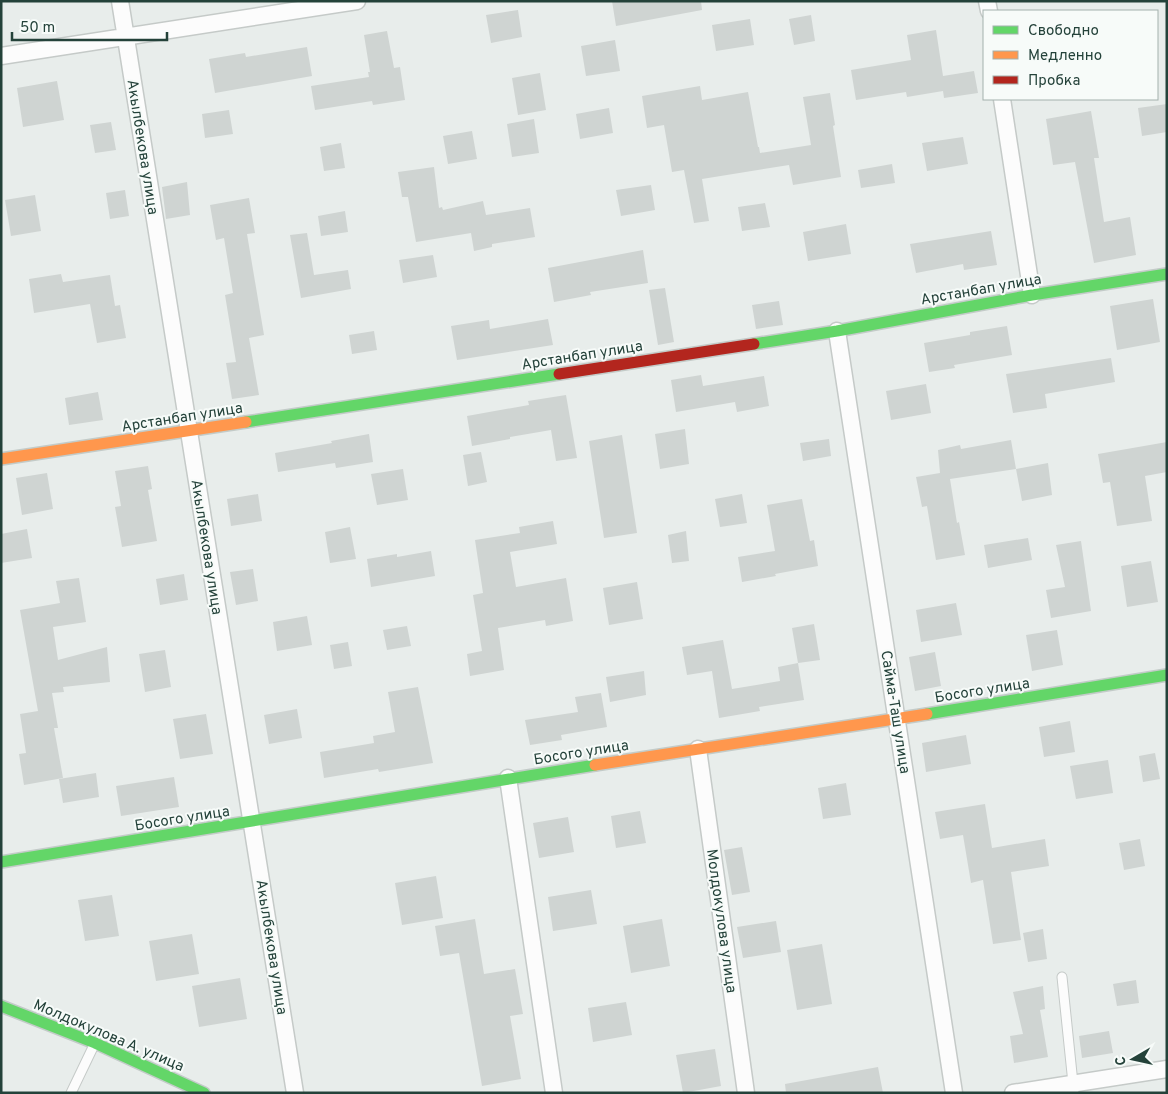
<svg xmlns="http://www.w3.org/2000/svg" width="1168" height="1094" font-family="Overpass,sans-serif">
  <rect width="100%" height="100%" fill="#e8edeb"/>
  <path fill="#cfd4d2" d="M612 1H701L702 10 616 26Z
    M518 10 522 37 491 43 486 15Z
    M811 15 815 41 794 45 789 19Z
    M750 19 754 45 716 51 712 25Z
    M936 30 943 76 974 71 978 93 944 98 943 91 907 97 906 92 856 100 851 70 911 60 907 35Z
    M387 31 394 68 400 67 405 100 373 105 372 101 315 110 311 86 369 77 368 72H370L364 35Z
    M615 40 620 71 586 76 581 46Z
    M307 47 312 76 215 93 209 59 245 53 246 57Z
    M540 73 546 110 518 115 512 78Z
    M57 81 64 120 23 127 17 88Z
    M700 86 702 100 748 92 758 147H759L760 153 811 145 803 97 830 93 835 125 833 126 841 177 793 185 789 165 702 179 709 221 694 223 684 170 672 172 664 125 647 128 642 96Z
    M1167 104V132L1142 136 1138 108Z
    M609 108 613 133 580 139 576 114Z
    M229 110 233 134 205 138 202 114Z
    M1091 111 1099 158H1094L1104 222 1130 217 1136 255 1094 263 1075 162 1053 165 1046 119Z
    M534 119 539 153 512 157 507 124Z
    M111 122 116 150 95 153 90 125Z
    M472 131 477 159 448 164 443 136Z
    M963 137 968 164 927 171 922 143Z
    M341 143 345 168 324 171 320 147Z
    M892 164 895 183 861 188 858 170Z
    M434 167 439 208 442 207 443 210 483 201 486 215 530 208 535 237 492 244V247L474 251 471 233 416 242 408 197H402L398 172Z
    M187 182 190 215 166 219 162 187Z
    M651 185 655 210 621 216 616 190Z
    M125 190 129 216 110 219 106 193Z
    M35 195 41 231 11 236 5 200Z
    M249 198 255 233 247 234 264 335 249 338 259 395 232 399 226 363 236 362 225 295 233 293 224 238 216 240 210 205Z
    M765 203 770 227 742 231 738 207Z
    M345 211 348 232 321 236 318 216Z
    M846 224 851 254 808 261 803 232Z
    M991 231 997 265 964 270 963 264 916 273 910 244Z
    M307 233 314 275 348 270 351 289 301 298 290 235Z
    M643 250 648 283 590 292 591 295 554 302 548 268Z
    M433 255 437 277 403 283 399 260Z
    M61 274 63 282 110 275 115 306 120 305 126 338 97 343 90 304 34 313 29 279Z
    M665 288 674 342 658 345 649 290Z
    M1153 299 1160 342 1117 350 1110 306Z
    M779 301 783 325 756 329 752 305Z
    M548 319 553 345 457 360 451 326 489 320 490 329Z
    M1007 326 1012 355 954 365 955 368 929 372 924 343 970 335V332Z
    M374 331 377 350 352 354 349 335Z
    M1111 358 1115 382 1045 394 1047 408 1013 413 1006 374Z
    M701 375 703 386 764 376 769 406 737 412 735 402 676 412 671 380Z
    M926 384 931 413 891 420 886 391Z
    M98 392 103 420 69 425 65 398Z
    M566 395 577 458 556 461 551 430 510 437V439L472 446 467 416 529 405 528 401Z
    M685 429 689 464 660 469 655 434Z
    M369 434 373 462 336 468 335 463 278 472 275 453 332 443 331 441Z
    M622 435 637 533 604 538 589 441Z
    M829 439 831 456 803 461 800 443Z
    M1011 440 1016 469 950 479 957 523 959 522 965 555 936 560 927 506 922 507 916 477 940 473 938 450 960 445 961 449Z
    M1167 442V472L1145 476 1152 521 1117 526 1110 482 1103 483 1098 454Z
    M481 452 487 482 468 486 463 455Z
    M1048 463 1052 495 1022 501 1016 469Z
    M148 466 152 489 148 490 157 541 122 547 115 507 121 506 115 471Z
    M403 469 408 500 377 505 371 474Z
    M47 473 53 509 22 515 16 478Z
    M258 494 262 521 231 526 227 499Z
    M742 494 747 523 720 527 715 499Z
    M802 499 810 541 814 540 818 566 775 574 776 576 742 582 738 557 775 551 767 505Z
    M553 521 557 544 510 552 516 587 566 578 573 621 546 626 545 620 498 628 504 670 470 676 467 654 482 651 473 595 483 593 475 540 520 533 519 527Z
    M350 527 356 559 330 563 325 532Z
    M27 529 32 558 1 563V534Z
    M686 531 689 561 672 563 668 535Z
    M1028 538 1032 560 988 568 984 545Z
    M1081 541 1091 611 1051 618 1046 590 1065 587 1056 545Z
    M431 551 435 576 371 587 367 559 397 554V557Z
    M1151 561 1158 602 1127 607 1121 566Z
    M253 569 258 601 236 605 230 572Z
    M184 574 188 600 160 605 156 579Z
    M79 578 86 622 53 627 58 660 107 647 110 682 63 687 64 692 52 693 58 728H54L63 778 24 785 19 754 26 753 20 714 38 711 20 610 60 603 56 581Z
    M637 582 643 619 609 625 603 588Z
    M956 603 962 635 921 642 916 610Z
    M307 616 312 645 277 651 273 622Z
    M814 624 820 660 798 663 792 628Z
    M407 626 411 646 387 650 383 630Z
    M1057 630 1063 665 1032 671 1026 635Z
    M723 640 732 689 780 681 778 667 798 663 804 700 759 707 760 711 719 718 712 671 687 675 682 647Z
    M348 642 352 666 334 669 330 645Z
    M165 650 171 687 145 692 139 654Z
    M935 652 941 686 915 691 909 657Z
    M644 671 646 695 610 702 606 677Z
    M418 687 433 763 379 772 378 769 324 778 320 752 374 743 373 736 395 732 388 692Z
    M601 693 607 727 561 735 562 740 530 745 525 720 578 712 575 697Z
    M297 709 302 738 269 744 264 715Z
    M206 714 213 754 180 759 173 719Z
    M1070 721 1075 752 1044 757 1039 727Z
    M966 735 971 764 926 772 922 743Z
    M1155 753 1160 779 1143 782 1139 756Z
    M1108 760 1113 793 1076 799 1070 766Z
    M96 773 99 797 63 803 59 779Z
    M174 777 179 807 121 816 116 786Z
    M846 783 851 815 823 819 818 788Z
    M985 804 992 848 1045 839 1049 866 1011 872 1021 940 993 944 983 880 971 883 963 835 940 839 935 812Z
    M640 811 646 843 616 848 611 816Z
    M568 817 574 852 539 858 533 823Z
    M1140 839 1145 866 1124 870 1119 843Z
    M742 847 750 892 732 895 724 850Z
    M436 876 443 918 402 925 395 883Z
    M591 890 597 924 553 931 548 897Z
    M112 895 119 936 85 941 78 900Z
    M475 919 484 974 515 969 523 1014 510 1016 521 1079 482 1086 459 953 440 956 435 926Z
    M662 919 670 966 631 973 623 926Z
    M776 921 781 952 743 958 737 927Z
    M1043 929 1047 959 1028 962 1023 933Z
    M192 934 199 974 156 981 149 941Z
    M822 944 832 1004 797 1010 787 950Z
    M240 978 247 1019 199 1027 192 986Z
    M1136 980 1139 1003 1117 1006 1113 984Z
    M1043 986 1045 1009 1040 1010 1048 1057 1014 1063 1010 1036 1023 1034 1013 992Z
    M626 1002 632 1035 593 1042 588 1008Z
    M1109 1031 1113 1053 1082 1058 1079 1036Z
    M715 1049 721 1086 683 1093 676 1055Z
    M878 1067 883 1093H786L785 1084Z"/>
  <g fill="none" stroke-linecap="round" stroke-linejoin="round">
    <g stroke="#c5cac8" stroke-width="11">
      <path id="lane" d="M1062 977 1074 1093
        M71 1093 95 1043"/>
    </g>
    <g stroke="#c5cac8" stroke-width="19">
      <path id="street" d="M120 1 295 1093
        M987 1 989 11
        M1 56 357 1
        M1002 99 1032 295
        M837 331 954 1093
        M698 749 746 1093
        M508 778 554 1093
        M1013 1093 1167 1069"/>
    </g>
    <g stroke="#c3cbc8" stroke-width="14">
      <path id="fast" d="M754 344 837 331 1032 295 1167 274
        M246 422 559 374
        M927 714 1167 675
        M1 862 595 765
        M1 1006 95 1043 204 1093"/>
    </g>
    <g stroke="#c3cbc8" stroke-width="14">
      <path id="slow" d="M1 459 246 422
        M595 765 927 714"/>
    </g>
    <g stroke="#c3cbc8" stroke-width="14">
      <path id="jam" d="M559 374 754 344"/>
    </g>
    <use href="#lane" stroke="#fcfcfc" stroke-width="9"/>
    <use href="#street" stroke="#fcfcfc" stroke-width="16"/>
    <use href="#fast" stroke="#63d668" stroke-width="11"/>
    <use href="#slow" stroke="#ff974d" stroke-width="11"/>
    <use href="#jam" stroke="#b3261e" stroke-width="11"/>
  </g>
  <g text-anchor="middle" stroke-width="4" stroke-linejoin="round" paint-order="stroke">
    <g font-size="15" fill="#24423a" stroke="#f7fbf9">
      <text transform="translate(143 147) rotate(81)" y="5">Акылбекова улица</text>
      <text transform="translate(981 289) rotate(-10)" y="5">Арстанбап улица</text>
      <text transform="translate(582 355) rotate(-9)" y="5">Арстанбап улица</text>
      <text transform="translate(182 417) rotate(-9)" y="5">Арстанбап улица</text>
      <text transform="translate(207 547) rotate(81)" y="5">Акылбекова улица</text>
      <text transform="translate(982 690) rotate(-9)" y="5">Босого улица</text>
      <text transform="translate(896 712) rotate(81)" y="5">Сайма-Таш улица</text>
      <text transform="translate(581 752) rotate(-9)" y="5">Босого улица</text>
      <text transform="translate(182 818) rotate(-9)" y="5">Босого улица</text>
      <text transform="translate(722 921) rotate(82)" y="5">Молдокулова улица</text>
      <text transform="translate(272 947) rotate(81)" y="5">Акылбекова улица</text>
      <text transform="translate(109 1035) rotate(23)" y="5">Молдокулова А. улица</text>
    </g>
  </g>
  <rect width="1168" height="1094" fill="none" stroke="#24423a" stroke-width="5"/>
  <rect x="983" y="10" width="175" height="90" fill="#f7fbf9" stroke="#a3b1ad"/>
  <rect x="993" y="26" width="25" height="8" fill="#63d668" stroke="#a3b1ad"/>
  <text x="1028" y="35" font-size="15" fill="#24423a">Свободно</text>
  <rect x="993" y="51" width="25" height="8" fill="#ff974d" stroke="#a3b1ad"/>
  <text x="1028" y="60" font-size="15" fill="#24423a">Медленно</text>
  <rect x="993" y="76" width="25" height="8" fill="#b3261e" stroke="#a3b1ad"/>
  <text x="1028" y="85" font-size="15" fill="#24423a">Пробка</text>
  <g transform="translate(1133 1059) rotate(261)" stroke="#f7fbf9" stroke-width="4" paint-order="stroke">
  <path d="M0-4L9 19L0 12L-9 19Z" fill="#24423a"/>
  <text y="-8" font-size="14" font-weight="bold" text-anchor="middle" fill="#24423a">С</text>
  </g>
  <path d="M12 32v8h155v-8" fill="none" stroke="#24423a" stroke-width="2.5"/>
  <text x="20" y="32" font-size="15" fill="#24423a" stroke="#f7fbf9" stroke-width="4" paint-order="stroke">50 m</text>
</svg>
